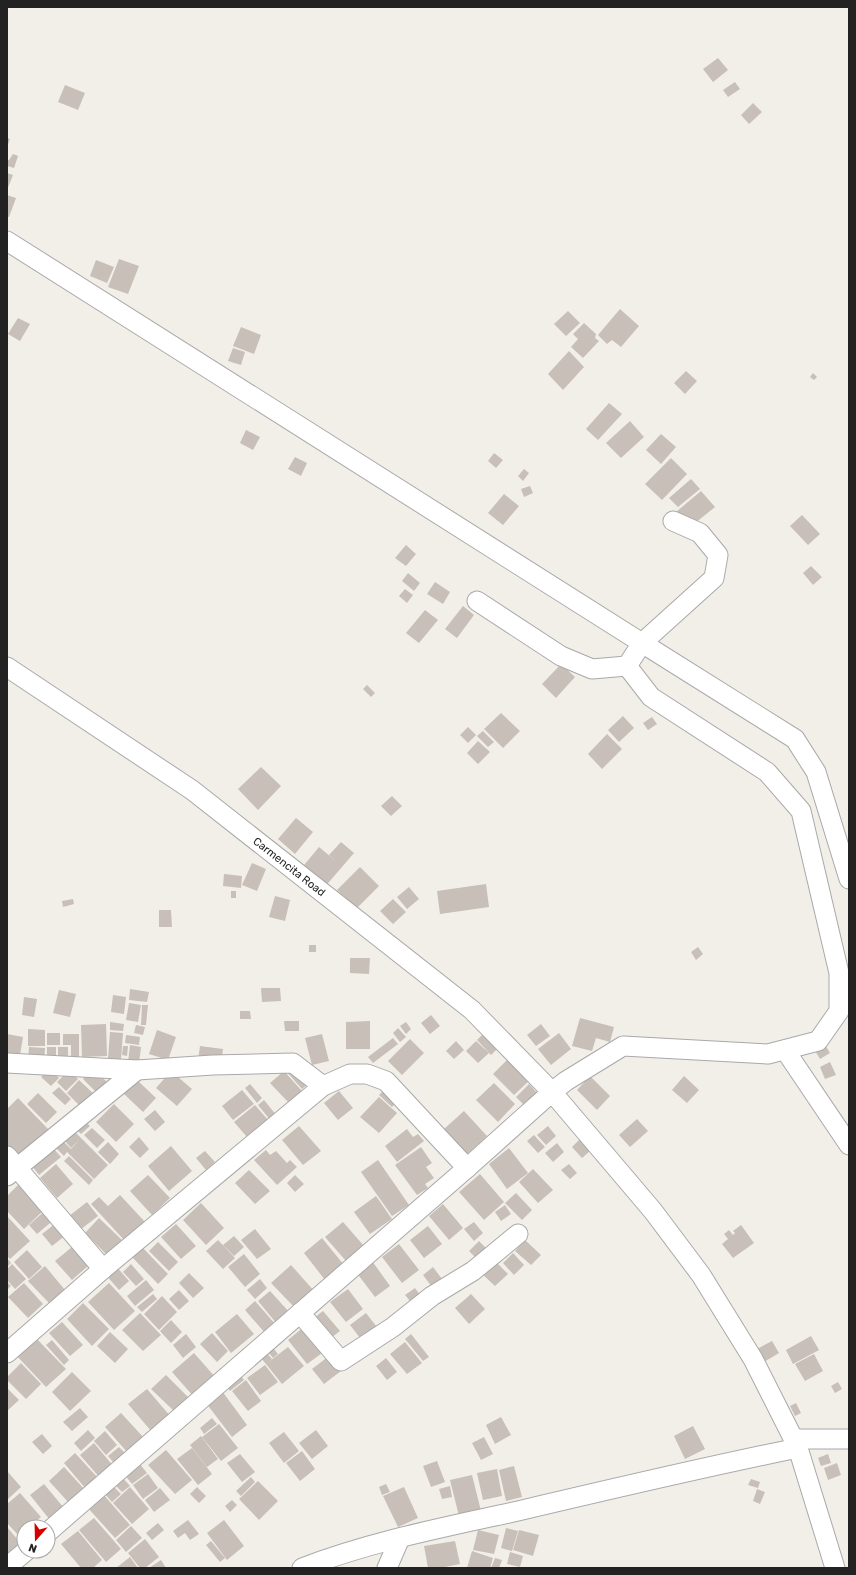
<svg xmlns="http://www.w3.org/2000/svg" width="856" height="1575" font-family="Rubik,sans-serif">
  <rect width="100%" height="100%" fill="#f2efe9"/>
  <path fill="#c7bfb8" d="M718 58 728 70 713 82 703 69Z
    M735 82 740 89 728 97 723 90Z
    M65 85 85 93 78 110 58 102Z
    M753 103 762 112 749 124 741 115Z
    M7 138 10 139 7 147Z
    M13 154 18 156 14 168 7 166V160H9Z
    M7 173 13 175 7 190Z
    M7 195 16 198 9 217H7Z
    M119 259 139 266 128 294 108 287Z
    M96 260 114 267 107 283 90 276Z
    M620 309 639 326 621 347 612 340 607 344 598 335Z
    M568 311 580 323 566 336 554 324Z
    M18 318 30 324 20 341 8 334Z
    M584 323 596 334 595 338 599 341 583 358 571 347 578 339 573 334Z
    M241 327 261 335 254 354 233 346Z
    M233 348 245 352 241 365 228 361Z
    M569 351 584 367 563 390 548 374Z
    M686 371 697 381 685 394 674 383Z
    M813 373 817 377 814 380 810 377Z
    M609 403 622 414 598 440 586 429Z
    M630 421 644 437 621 458 606 443Z
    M246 430 260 437 253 450 240 443Z
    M661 434 676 447 661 464 646 450Z
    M494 453 503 460 496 468 488 461Z
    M295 457 307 463 301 476 288 469Z
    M671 458 687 474 662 500 645 484Z
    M524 469 529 473 523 481 518 476Z
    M691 479 700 489 678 507 669 498Z
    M530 486 533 493 524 497 521 489Z
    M701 491 715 507 689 528 676 512Z
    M504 494 519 506 503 525 488 513Z
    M802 515 820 534 808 545 790 526Z
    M406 545 416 554 406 566 395 558Z
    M811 566 822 577 813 585 803 573Z
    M408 573 420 583 414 591 402 581Z
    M435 582 450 592 443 604 427 594Z
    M405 589 413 595 407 603 399 596Z
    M463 606 474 615 457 638 445 629Z
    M425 610 438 620 419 643 406 633Z
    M561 664 575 677 556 698 542 684Z
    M367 685 375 693 371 697 363 689Z
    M501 713 520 731 503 748 484 729Z
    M623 716 634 728 619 742 608 730Z
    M652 717 657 724 648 730 643 723Z
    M468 727 476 735 468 743 460 735Z
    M483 731 494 742 488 747 477 736Z
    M607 734 622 749 602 769 588 754Z
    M478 741 490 752 478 764 467 753Z
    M261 767 281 786 258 810 238 789Z
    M392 796 402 806 391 816 381 806Z
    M296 818 313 832 295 854 278 839Z
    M341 842 354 853 323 889 300 870 319 847 337 862 329 855Z
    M252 863 266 869 257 891 242 885Z
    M360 867 379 886 357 908 337 890Z
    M224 874 242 876 241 888 223 886Z
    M486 884 489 907 440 914 437 891Z
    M409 887 419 899 407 909 397 897Z
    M231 891H236V898H231Z
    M275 896 290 900 285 921 269 917Z
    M73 899 74 904 63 907 62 901Z
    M393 899 406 912 393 924 380 911Z
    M159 910H171L172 927H159Z
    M309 945H316V952H309Z
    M698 947 703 954 696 960 691 952Z
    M350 958H370L369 974 350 973Z
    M261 988H280L281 1001 262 1002Z
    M130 989 149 992 147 1002 129 1000Z
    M59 990 76 994 70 1017 53 1013Z
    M113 995 126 997 124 1014 111 1012Z
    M24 997 37 999 34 1017 22 1015Z
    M129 1003 141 1005 138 1022 126 1020Z
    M142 1005H148L146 1025H141Z
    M240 1011H250L251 1019H240Z
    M431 1015 440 1026 430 1034 421 1023Z
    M580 1018 614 1027 610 1042 596 1038 592 1051 572 1046Z
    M284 1021H299V1031H285Z
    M370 1021V1049H346V1022Z
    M110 1022 124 1024 123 1031 110 1030Z
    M406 1022 411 1029 406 1034 400 1026Z
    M106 1024 107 1056 82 1057 81 1025Z
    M541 1024 550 1036 536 1046 527 1035Z
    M136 1025 145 1027 143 1035 134 1033Z
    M398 1028 406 1037 400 1042 393 1033Z
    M28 1029 45 1030V1046H28Z
    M157 1030 176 1037 168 1060 149 1054Z
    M486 1031 500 1046 491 1055 477 1040Z
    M110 1032 123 1033 121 1060 108 1058Z
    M47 1033H60V1045H47Z
    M559 1033 571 1049 551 1065 538 1049Z
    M7 1034 23 1037 20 1055 7 1053Z
    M63 1034H79V1060H71V1045H63Z
    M322 1034 329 1061 312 1065 305 1038Z
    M126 1035 140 1037 139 1045 125 1043Z
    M393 1038 398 1044 373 1063 368 1057Z
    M410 1039 424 1053 402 1075 388 1061Z
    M456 1041 464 1050 454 1059 446 1051Z
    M476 1041 489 1053 478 1063 466 1051Z
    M824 1043 830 1053 820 1059 814 1049Z
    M130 1045 141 1047 139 1063 128 1062Z
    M123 1046H128L127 1056 122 1055Z
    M200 1046 223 1049 221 1064 198 1061Z
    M29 1047 45 1048 44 1063 28 1062Z
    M47 1047H56V1063H47Z
    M58 1047H68V1063H58Z
    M510 1057 531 1079 514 1095 493 1074Z
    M830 1062 836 1075 825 1079 820 1067Z
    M293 1065 309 1083 302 1089 286 1071Z
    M93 1068 108 1083 98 1094 83 1079Z
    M50 1069 59 1078 51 1086 41 1077Z
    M69 1070 78 1079 66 1091 57 1082Z
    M171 1071 192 1089 177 1106 156 1088Z
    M284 1071 302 1091 289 1103 270 1083Z
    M590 1076 610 1096 597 1110 577 1090Z
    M684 1076 699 1090 687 1103 672 1090Z
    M79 1080 97 1097 84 1110 67 1093Z
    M137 1080 156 1098 143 1112 124 1094Z
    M494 1083 515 1104 498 1122 476 1100Z
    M250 1084 262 1098 257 1103 245 1088Z
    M529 1084 539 1095 526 1107 516 1097Z
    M59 1087 71 1099 65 1105 52 1093Z
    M385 1089 398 1101 392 1107 379 1095Z
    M242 1090 254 1104 233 1120 222 1106Z
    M339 1091 353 1108 338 1120 324 1103Z
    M38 1093 57 1112 46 1123 27 1104Z
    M379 1097 397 1113 379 1133 360 1117Z
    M18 1098 50 1131 20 1159 7 1146V1109Z
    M264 1100 277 1116 271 1121 258 1105Z
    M114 1104 134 1124 116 1142 96 1122Z
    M255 1105 268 1120 247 1137 234 1122Z
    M155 1110 165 1122 155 1131 144 1119Z
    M464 1111 487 1136 467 1154 444 1129Z
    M83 1119 90 1126 81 1134 75 1128Z
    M637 1119 648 1131 630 1147 619 1135Z
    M299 1126 321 1151 303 1165 282 1140Z
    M548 1126 556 1136 546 1145 537 1135Z
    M92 1128 105 1140 97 1148 84 1135Z
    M407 1129 413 1137 418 1134 424 1141 397 1162 385 1146Z
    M73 1130 81 1138 71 1148 64 1140Z
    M534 1135 545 1147 538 1153 527 1141Z
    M139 1137 149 1149 140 1158 129 1147Z
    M81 1138 108 1165 94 1179 67 1152 64 1156 55 1147 62 1140 71 1149Z
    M580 1139 590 1151 582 1158 572 1147Z
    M108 1142 119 1154 110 1164 98 1152Z
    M557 1143 564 1152 553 1162 545 1153Z
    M171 1146 192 1171 169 1191 148 1166Z
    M421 1147 432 1163 426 1167 434 1178 425 1184 428 1188 417 1195 395 1165Z
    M53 1148 61 1157 39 1175 32 1166Z
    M509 1148 528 1173 507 1189 489 1164Z
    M266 1150 270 1155 276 1151 287 1163 290 1160 297 1167 277 1185 254 1160Z
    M205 1151 215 1162 206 1170 196 1158Z
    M69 1156 93 1180 89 1185 64 1161Z
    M378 1160 409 1205 392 1216 361 1172Z
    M56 1164 73 1184 57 1198 40 1178Z
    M569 1164 577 1173 570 1179 561 1170Z
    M533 1169 553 1190 538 1203 519 1182Z
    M249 1170 270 1191 255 1204 235 1183Z
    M480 1174 504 1202 484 1220 459 1192Z
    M148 1175 170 1198 152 1215 130 1191Z
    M295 1175 304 1184 295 1192 287 1183Z
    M21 1182 46 1208 24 1229 7 1211V1196Z
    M516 1193 532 1210 522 1220 505 1203Z
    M120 1195 145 1222 125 1241 91 1204 99 1197 108 1206Z
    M376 1196 392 1219 370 1234 354 1212Z
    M87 1202 98 1216 80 1230 69 1216Z
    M201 1203 224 1228 206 1245 183 1220Z
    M443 1204 463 1228 449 1240 429 1216Z
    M505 1205 511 1214 501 1221 495 1212Z
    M48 1208 56 1218 37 1234 29 1225Z
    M7 1216 30 1241 10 1259 7 1256Z
    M99 1218 123 1241 108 1256 85 1233Z
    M343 1222 364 1246 346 1261 325 1237Z
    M474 1222 483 1233 474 1241 464 1229Z
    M56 1223 66 1235 52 1246 42 1234Z
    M176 1224 196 1246 181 1259 161 1237Z
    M741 1225 754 1243 733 1258 722 1244 728 1239 724 1234 729 1230 733 1235 735 1233 733 1231Z
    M428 1226 442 1244 424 1258 410 1240Z
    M255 1229 271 1249 257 1259 241 1240Z
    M234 1236 244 1247 234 1256 223 1245Z
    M322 1238 344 1265 325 1280 304 1253Z
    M218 1240 235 1258 223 1269 206 1251Z
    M525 1240 541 1255 531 1265 515 1251Z
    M479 1241 489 1251 479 1261 469 1251Z
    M158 1242 178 1262 169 1271 149 1251Z
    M399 1244 419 1270 402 1283 382 1257Z
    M141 1246 168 1274 158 1284 131 1256Z
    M72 1247 88 1266 72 1280 55 1261Z
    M27 1250 42 1267 29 1279 14 1262Z
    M513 1253 524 1265 514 1275 503 1263Z
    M244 1254 260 1274 245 1287 228 1267Z
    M7 1258 11 1263 7 1267Z
    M494 1260 508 1274 495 1286 481 1273Z
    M372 1261 390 1286 375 1297 356 1272Z
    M12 1264 26 1279 15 1289 7 1280V1269Z
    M131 1264 144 1279 136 1286 123 1272Z
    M115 1265 129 1281 119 1290 105 1274Z
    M291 1265 315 1292 296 1309 271 1283Z
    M45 1266 65 1290 49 1303 28 1281Z
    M433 1267 442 1279 432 1287 423 1275Z
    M189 1273 204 1288 193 1298 179 1283Z
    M260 1279 267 1288 255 1299 247 1290Z
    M146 1280 154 1290 135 1306 127 1296Z
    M7 1282 11 1286 7 1290Z
    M24 1283 43 1304 28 1318 8 1297Z
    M109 1283 135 1311 114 1330 88 1302Z
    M415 1288 424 1300 415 1307 405 1295Z
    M348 1289 363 1309 346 1322 330 1302Z
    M179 1290 189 1301 179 1310 169 1299Z
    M270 1291 290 1313 277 1324 258 1301Z
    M153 1294 157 1299 142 1312 137 1307Z
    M471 1294 485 1309 469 1324 455 1308Z
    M162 1296 177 1312 159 1330 144 1314Z
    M255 1301 276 1325 265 1333 245 1310Z
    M83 1303 109 1329 92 1346 67 1319Z
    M323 1311 340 1331 327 1341 310 1321Z
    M140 1313 161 1335 143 1351 122 1330Z
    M366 1313 380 1331 364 1343 350 1325Z
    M237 1314 254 1334 231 1353 215 1332Z
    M171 1320 182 1332 171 1343 160 1331Z
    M62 1322 83 1345 70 1356 49 1333Z
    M305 1326 325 1351 307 1364 288 1340Z
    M110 1332 128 1349 115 1363 97 1346Z
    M212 1333 228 1351 217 1362 200 1344Z
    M186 1334 196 1347 183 1358 173 1345Z
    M411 1334 429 1357 423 1361 405 1339Z
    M34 1336 66 1369 46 1387 15 1354Z
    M811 1336 819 1350 793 1364 786 1350Z
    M52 1340 69 1360 64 1365 46 1345Z
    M772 1341 779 1353 764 1362 757 1349Z
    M405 1342 422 1363 407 1374 390 1354Z
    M288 1347 304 1366 282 1384 266 1364Z
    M274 1349 278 1354 273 1358 269 1353Z
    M266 1352 272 1359 266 1364 260 1357Z
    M194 1353 216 1378 194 1397 172 1372Z
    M814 1354 823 1371 805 1381 795 1364Z
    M329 1356 341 1371 324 1384 312 1369Z
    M386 1358 397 1372 387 1380 376 1366Z
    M21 1363 41 1384 26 1399 7 1380V1377Z
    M265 1365 278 1382 260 1395 247 1378Z
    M72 1372 91 1391 70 1411 52 1392Z
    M238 1372 244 1380 230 1391 224 1383Z
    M166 1375 189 1398 175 1412 151 1389Z
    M246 1380 261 1401 248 1411 232 1391Z
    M838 1382 842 1389 835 1393 831 1386Z
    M7 1388 19 1400 7 1411Z
    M147 1389 171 1417 152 1432 128 1404Z
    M222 1391 247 1425 232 1437 206 1403Z
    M796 1403 801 1413 795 1416 790 1406Z
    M80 1408 88 1417 72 1431 63 1422Z
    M121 1413 144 1438 128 1453 105 1427Z
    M501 1417 511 1435 495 1444 486 1425Z
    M212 1418 217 1424 204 1434 200 1428Z
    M219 1424 238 1448 221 1461 202 1437Z
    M693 1426 705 1449 685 1459 674 1436Z
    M88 1430 95 1438 81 1451 74 1443Z
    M316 1430 328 1446 312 1459 299 1443Z
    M105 1431 117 1445 106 1455 94 1441Z
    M284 1432 299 1451 284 1463 269 1443Z
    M42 1434 52 1446 43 1454 32 1442Z
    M201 1436 218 1459 207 1467 190 1445Z
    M484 1437 493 1454 481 1460 472 1443Z
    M94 1443 114 1467 100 1478 80 1455Z
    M119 1447 125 1453 114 1463 108 1456Z
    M192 1448 212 1474 198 1485 177 1459Z
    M166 1450 192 1480 175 1494 148 1465Z
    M302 1451 315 1469 300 1481 286 1463Z
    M75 1453 98 1478 86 1489 64 1463Z
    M240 1454 255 1472 242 1482 227 1463Z
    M828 1454 831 1463 821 1466 818 1458Z
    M437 1461 445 1482 431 1487 423 1466Z
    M139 1463 147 1473 132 1484 124 1474Z
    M837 1463 841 1475 828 1480 824 1468Z
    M514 1466 522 1497 506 1501 499 1470Z
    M64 1467 85 1490 69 1503 49 1481Z
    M497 1469 502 1496 483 1500 477 1473Z
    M7 1471 21 1487 7 1500Z
    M148 1474 158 1488 143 1499 133 1485Z
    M472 1475 481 1511 459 1516 450 1480Z
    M122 1477 130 1486 122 1492 114 1484Z
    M251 1477 255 1482 241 1496 236 1491Z
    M751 1479 760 1482 758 1488 748 1485Z
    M258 1481 278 1501 259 1520 239 1499Z
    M44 1484 64 1508 50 1520 30 1495Z
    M386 1484 390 1492 382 1495 379 1487Z
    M112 1485 121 1494 112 1502 104 1493Z
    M450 1486 452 1497 442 1499 439 1489Z
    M130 1487 149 1509 132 1524 113 1503Z
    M197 1487 206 1496 199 1503 190 1494Z
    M404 1487 418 1518 398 1527 383 1496Z
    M160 1488 170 1500 154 1512 145 1500Z
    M757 1489 765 1492 760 1504 753 1501Z
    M20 1493 41 1517 29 1527H24V1531L19 1536 7 1523V1504Z
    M103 1494 130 1525 115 1538 88 1508Z
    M232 1500 237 1505 230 1512 225 1506Z
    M94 1518 121 1549 106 1562 79 1530Z
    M188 1520 199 1534 190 1540 185 1533 178 1538 173 1531Z
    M224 1520 244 1546 227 1560 207 1533Z
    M158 1523 164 1530 152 1540 146 1533Z
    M131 1526 142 1538 126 1552 116 1540Z
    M7 1527 23 1546 7 1556Z
    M506 1528 518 1531 512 1551 501 1548Z
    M478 1530 499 1535 494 1554 473 1550Z
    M519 1530 539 1535 533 1556 513 1550Z
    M78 1531 102 1560 93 1568H81L61 1544Z
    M145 1539 159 1557 145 1568H140L128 1553Z
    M211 1541 225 1558 220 1562 206 1545Z
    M455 1541 460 1564 440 1568H428L424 1546Z
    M472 1551 493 1558 490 1568H467Z
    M510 1552 523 1556 520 1567 507 1564Z
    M130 1557 138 1568H116Z
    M495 1558 502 1560 499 1568H491Z
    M161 1560 166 1568H149Z"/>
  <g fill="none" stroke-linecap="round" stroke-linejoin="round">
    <g stroke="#a9a9a9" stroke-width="21">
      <g id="minor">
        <path d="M7 241 642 643 627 666 651 697 767 772 801 811 839 973V1011L818 1041 768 1054 623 1046 566 1081 552 1092 467 1168 48 1532"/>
        <path d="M673 521 700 533 718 555 714 578 642 643 795 739 816 772 849 879"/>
        <path d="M477 601 561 656 592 669 627 666"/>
        <path id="s1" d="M7 667 192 790 472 1010 552 1092 653 1211 701 1275 753 1359 798 1448 835 1568"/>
        <path d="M785 1050 849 1145"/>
        <path d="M7 1063 137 1070 213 1065 293 1063 323 1086"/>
        <path d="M7 1156 103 1269"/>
        <path d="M7 1176 137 1070"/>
        <path d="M300 1313 341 1361 393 1327 432 1296 473 1271 518 1234"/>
        <path d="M7 1353 103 1269 323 1086 350 1074H367L386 1081 467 1168"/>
        <path d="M793 1439H849"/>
        <path d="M7 1567 26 1551"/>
        <path d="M302 1568C372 1541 446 1527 518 1511 611 1489 704 1467 798 1448"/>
        <path d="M387 1568 400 1538"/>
      </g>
    </g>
    <use href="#minor" stroke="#fff" stroke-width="19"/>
  </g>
  <g text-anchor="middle" stroke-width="3" stroke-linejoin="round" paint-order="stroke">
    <g font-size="11" fill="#222" stroke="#fff">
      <text dy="4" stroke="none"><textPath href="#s1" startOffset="346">Carmencita Road</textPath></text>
    </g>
  </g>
  <rect width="856" height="1575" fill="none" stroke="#222222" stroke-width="16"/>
  <g transform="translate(36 1539) rotate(200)"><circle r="19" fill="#ffffff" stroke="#a7a7a7"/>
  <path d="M0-3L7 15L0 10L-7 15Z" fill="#d40000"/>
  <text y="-6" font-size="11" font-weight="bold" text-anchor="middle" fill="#222222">N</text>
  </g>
</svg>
